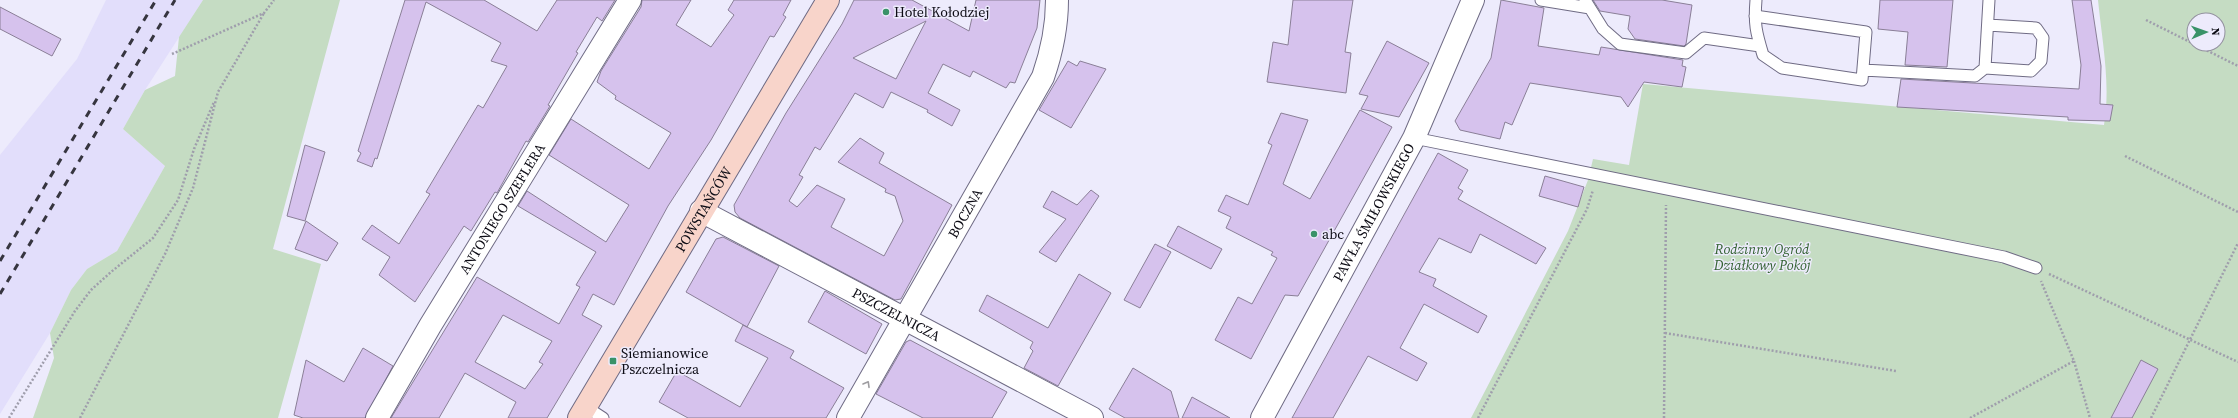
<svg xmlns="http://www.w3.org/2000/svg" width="2238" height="418" font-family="'Source Serif 4',serif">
  <rect width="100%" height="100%" fill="#edebfc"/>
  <path fill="#e2defb" d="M106 0H203L145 90 123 129 165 166 117 251 87 269 71 290 50 333 0 414V155L77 59Z"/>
  <path fill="#c5dcc3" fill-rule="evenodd" d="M203 0H340L273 249 321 264 278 418H33L54 358 50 333 71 290 87 269 117 251 165 166 123 129 145 90 175 76 179 37Z
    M2098 0H2238V418H1471L1568 231 1588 180 1593 159 1629 165 1643 84 2104 125C2111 84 2102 41 2098 0ZM2194 20H2218V44H2194Z"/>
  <path fill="#d6c2ed" stroke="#8a7f97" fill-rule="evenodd" d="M405 0H484L537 31 557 0H615L602 21 597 17 576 52 578 53 548 105 550 106 528 142 526 141 497 193 495 192 471 231 464 226 415 302 379 275 390 257 362 239 372 225 399 244 430 194 426 192 478 105 483 108 507 66 491 61 501 43 426 2 377 159 375 158 372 167 357 161 361 153 358 151Z
    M642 0H691L676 25 711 47 734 15 728 10 734 0H791L783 15 786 17 774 37 770 36 711 140 668 206 614 305 593 294 582 315 602 326 547 418H508L516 402 465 373 439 418H391L477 277 559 324 580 287 576 285 596 252 518 206 527 191 606 242 629 205 549 155 571 119 649 169 671 133 615 99 616 96 597 82 601 71 641 7ZM503 315 552 341 539 362 543 364 525 389 475 362Z
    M854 0H912L969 31 976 0H1040L1037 28 1015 83 1010 82 1006 88 973 71 970 77 943 64 928 93 960 110 952 126 927 112 928 110 891 92 883 108 855 93 820 150 815 147 799 175 803 177 789 201 797 207 817 185 845 199 831 227 884 256 903 221 895 196 885 192 886 189 838 162 860 138 884 153 879 163 952 205 901 299 895 300 740 218 735 212 734 205 786 113 842 24ZM926 21 896 79 853 58Z
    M1293 0H1353L1345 52 1351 53 1346 93 1267 82 1273 42 1288 45Z
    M1501 0 1544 8 1538 46 1599 55 1601 47 1683 60 1682 66 1686 67 1682 87 1644 82 1628 107 1621 97 1530 83 1512 125 1505 122 1500 139 1460 130 1455 121 1491 58Z
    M1593 0H1662L1692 5 1686 44 1684 46 1635 39 1628 29 1630 16 1600 11Z
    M1880 0H1953L1947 67 1905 65 1908 32 1878 29Z
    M2072 0H2091L2101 66 2100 104 2113 105 2110 121 2068 120V117L1897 107 1901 79 2079 89 2081 65Z
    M0 7 61 39 52 56 0 29Z
    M1387 41 1429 63 1399 117 1361 109 1368 96 1359 94Z
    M1068 61 1077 66 1080 61 1106 69 1071 128 1039 110Z
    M1360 110 1392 127 1298 296 1285 295 1251 359 1215 340 1238 297 1252 304 1277 258 1271 255 1273 252 1226 228 1231 217 1218 211 1226 195 1248 205 1272 145 1268 143 1281 113 1308 120 1283 184 1310 199Z
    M305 145 325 152 305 221 287 216Z
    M1438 153 1468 170 1458 188 1463 191 1458 199 1546 248 1536 264 1480 234 1471 253 1439 238 1419 272 1436 279 1433 286 1487 316 1478 333 1424 304 1400 348 1427 363 1417 381 1368 356 1333 418H1292Z
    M1545 176 1584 187 1578 207 1539 196Z
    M1091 190 1099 196 1056 262 1039 252 1066 219 1043 207 1052 191 1077 205Z
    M306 221 338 243 327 261 295 249Z
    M1178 226 1222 249 1211 269 1167 246Z
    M723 237 779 266 747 327 686 292 716 239Z
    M1155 244 1171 252 1140 308 1124 300Z
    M1079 274 1111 293 1058 386 1024 368 1033 351 1030 348 1033 342 979 311 987 295 1048 328Z
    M825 291 882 324 866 354 808 322Z
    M743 325 794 351 790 358 844 388 826 418H688L659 402 677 371 740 407 768 358 735 341Z
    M910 340 1007 392 992 418H923L876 394 906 342Z
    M363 348 393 366 365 418H303L294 415 306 360 344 382Z
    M2141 360 2158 369 2132 418H2111Z
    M1133 368 1171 391 1179 418H1125L1109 409Z
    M1192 397 1230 418H1182Z"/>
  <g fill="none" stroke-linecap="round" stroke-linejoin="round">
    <g stroke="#6f6b84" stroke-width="13">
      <path id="lane" d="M1541 0 1590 8
        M1585 0 1603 29 1620 44 1686 53 1704 38 1760 46
        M1755 16 1866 32 1862 80 1782 68 1763 55C1756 32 1754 24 1756 0
        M1985 68 2031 71 2041 61 2043 38 2036 28 1988 25
        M1863 70 1975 76 1985 68 1989 0
        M1414 138 2004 257 2036 268
        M586 407 603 418"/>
    </g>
    <g stroke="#6f6b84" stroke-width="24">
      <g id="street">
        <path id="s1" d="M701 211 1092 418"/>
        <path id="s2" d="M377 418 430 326 630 0"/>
        <path id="s3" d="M848 418 1043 77C1052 51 1057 28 1057 0"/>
        <path id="s4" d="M1262 418 1414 138 1473 0"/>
      </g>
    </g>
    <g stroke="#6f6b84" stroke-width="24">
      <g id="secondary">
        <path id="s5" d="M579 418 828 0"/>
      </g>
    </g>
    <path stroke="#9f9eac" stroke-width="2.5" stroke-dasharray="2 2" stroke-linecap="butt" d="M2146 20 2238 66
      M172 54 264 13 274 0
      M2125 156 2238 212
      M2049 274 2238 362
      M1665 333 1896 371
      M2074 361 2090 418
      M9 418 75 311 91 290 111 272 153 238 178 200 194 149 214 102
      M80 418 165 254 193 188 218 92 264 13
      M1478 418 1587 209 1593 190
      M1664 418 1666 205
      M1970 418 2074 361 2041 281
      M2151 418 2238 243"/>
    <use href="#lane" stroke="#fff" stroke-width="11"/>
    <use href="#street" stroke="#fff" stroke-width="22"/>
    <use href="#secondary" stroke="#f8d4ca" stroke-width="22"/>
    <path stroke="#36353f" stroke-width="3" stroke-dasharray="7 7" stroke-linecap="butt" d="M0 261 156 0
      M0 294 175 0"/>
  </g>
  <defs><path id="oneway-chevron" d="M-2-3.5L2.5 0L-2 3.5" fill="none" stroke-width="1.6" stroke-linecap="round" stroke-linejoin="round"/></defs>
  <use stroke="#9e9da1" href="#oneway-chevron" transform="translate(867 384) rotate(-60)"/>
  <g fill="#399268" stroke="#edebfc" stroke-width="1.5">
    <circle cx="886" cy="12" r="4"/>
    <circle cx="1314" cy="234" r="4"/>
    <rect x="609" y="357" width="8" height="8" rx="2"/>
  </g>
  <g text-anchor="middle" stroke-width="3" stroke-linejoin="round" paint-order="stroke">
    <g font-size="14" fill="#0c0b14" stroke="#edebfc" text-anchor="start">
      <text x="894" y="17">Hotel Kołodziej</text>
      <text x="1322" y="239">abc</text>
      <text x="621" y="358">Siemianowice<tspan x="621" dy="16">Pszczelnicza</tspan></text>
    </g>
    <g font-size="14" fill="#0c0b14" stroke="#edebfc">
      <text dy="5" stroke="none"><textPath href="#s2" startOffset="244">ANTONIEGO SZEFLERA</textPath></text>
      <text dy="5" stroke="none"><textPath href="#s5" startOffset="243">POWSTAŃCÓW</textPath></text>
      <text dy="5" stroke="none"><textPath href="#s4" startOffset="234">PAWŁA ŚMIŁOWSKIEGO</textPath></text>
      <text dy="5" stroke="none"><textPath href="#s3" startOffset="236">BOCZNA</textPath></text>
      <text dy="5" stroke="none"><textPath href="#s1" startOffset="221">PSZCZELNICZA</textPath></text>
    </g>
    <g font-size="14" font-style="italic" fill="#346333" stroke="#edebfc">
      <text x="1762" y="254">Rodzinny Ogród<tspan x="1762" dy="16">Działkowy Pokój</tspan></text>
    </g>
  </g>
  <g transform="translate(2206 32) rotate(88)"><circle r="19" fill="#edebfc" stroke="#93919f"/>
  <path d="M0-3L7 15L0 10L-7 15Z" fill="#399268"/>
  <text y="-6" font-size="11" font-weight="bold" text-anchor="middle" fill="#0c0b14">N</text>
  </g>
</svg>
